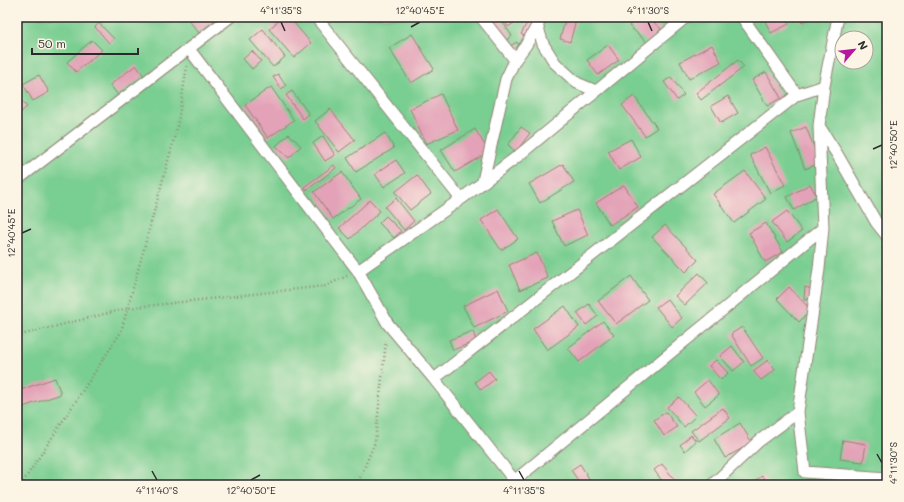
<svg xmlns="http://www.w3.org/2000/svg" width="904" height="502" font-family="Mali,sans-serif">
  <rect width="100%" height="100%" fill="#fcf5e5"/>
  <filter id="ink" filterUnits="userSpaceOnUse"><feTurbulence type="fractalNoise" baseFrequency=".025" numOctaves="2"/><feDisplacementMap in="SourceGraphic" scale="8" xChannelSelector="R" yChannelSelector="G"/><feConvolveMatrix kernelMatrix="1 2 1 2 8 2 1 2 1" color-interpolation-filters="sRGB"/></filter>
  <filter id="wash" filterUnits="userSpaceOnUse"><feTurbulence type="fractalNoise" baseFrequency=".012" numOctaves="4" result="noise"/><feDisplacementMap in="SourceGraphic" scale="16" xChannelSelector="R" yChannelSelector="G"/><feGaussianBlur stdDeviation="0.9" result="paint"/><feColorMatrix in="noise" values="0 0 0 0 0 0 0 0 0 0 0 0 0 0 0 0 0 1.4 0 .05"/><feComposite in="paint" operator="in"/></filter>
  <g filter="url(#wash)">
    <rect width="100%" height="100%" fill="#f4dbbd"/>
    <path fill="#79ce91" stroke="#527c5e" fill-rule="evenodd" d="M17 17H887V485H17ZM842 38H866V62H842Z"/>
    <g id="blocks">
      <path fill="#e3a2b7" d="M189 17H219L199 33 187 18Z
        M283 17H289L311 43 294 58 269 29Z
        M492 17H499L512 36 504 42 489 20Z
        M502 17H523L508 27Z
        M530 17 537 20 528 38 521 34Z
        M566 17 576 20 570 42 560 39Z
        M610 17H619L615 22Z
        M637 17H648L661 29 648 43 629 26Z
        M763 17H785L789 24 771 33Z
        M797 17H809L802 23Z
        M99 23 114 39 109 43 95 27Z
        M263 29 285 57 273 67 250 40Z
        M412 34 434 69 411 83 389 48Z
        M92 40 102 50 76 72 67 62Z
        M517 42 521 48 514 53 510 46Z
        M608 45 619 60 598 75 587 60Z
        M712 45 721 62 689 79 680 62Z
        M252 51 261 61 252 69 243 59Z
        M738 60 744 67 701 100 696 93Z
        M136 65 144 76 118 95 110 85Z
        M766 72 781 98 767 106 752 80Z
        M278 74 286 86 281 89 273 77Z
        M39 75 49 92 33 101 23 84Z
        M671 77 684 95 677 100 664 82Z
        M271 87 294 120 268 138 245 105Z
        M292 91 309 114 303 119 286 95Z
        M441 94 458 130 426 144 410 109Z
        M634 96 657 128 645 136 622 105Z
        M728 96 738 113 721 123 711 106Z
        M19 98 27 107 17 115V100Z
        M330 109 355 140 339 152 315 121Z
        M521 127 530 133 516 152 508 145Z
        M806 127 820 163 805 169 791 133Z
        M475 129 489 152 455 172 441 150Z
        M385 133 394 148 356 172 347 158Z
        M289 134 301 146 289 158 276 146Z
        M323 136 335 155 325 161 313 143Z
        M631 139 641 157 619 170 608 151Z
        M765 147 785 185 770 193 750 155Z
        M396 160 405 173 384 187 375 174Z
        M563 164 574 182 540 203 529 184Z
        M334 165 336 168 307 190 304 187Z
        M745 171 766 199 734 223 713 194Z
        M342 172 361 199 333 219 314 192Z
        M417 175 431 194 410 210 395 192Z
        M810 184 817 196 794 210 787 197Z
        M624 185 638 207 610 225 596 203Z
        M396 198 414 221 404 230 385 207Z
        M370 200 380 211 350 239 339 228Z
        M498 209 518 239 501 250 481 220Z
        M577 210 588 235 564 246 552 221Z
        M787 211 802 231 787 242 772 222Z
        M386 216 401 231 394 238 379 223Z
        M766 223 783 252 765 262 749 233Z
        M665 225 698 260 686 272 652 237Z
        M537 253 548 278 520 290 509 265Z
        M699 273 708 283 685 305 675 296Z
        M631 276 648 300 616 324 598 301Z
        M789 287 811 310 799 322 777 299Z
        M805 287 813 289 812 300 804 299Z
        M498 289 508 311 474 328 463 306Z
        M667 299 682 318 672 327 656 307Z
        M589 304 598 316 586 325 577 313Z
        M565 306 579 327 547 350 533 329Z
        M603 321 614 335 579 362 568 348Z
        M742 327 763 358 751 366 731 334Z
        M473 331 476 341 453 350 449 340Z
        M732 346 744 362 733 371 720 356Z
        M716 360 728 373 721 380 709 366Z
        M768 360 775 370 761 380 753 371Z
        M489 371 495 379 481 390 475 382Z
        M55 378 61 394 17 409V391Z
        M708 380 719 395 705 406 694 392Z
        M679 397 696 416 684 427 667 407Z
        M723 408 730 418 699 441 691 431Z
        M666 412 677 427 664 436 654 420Z
        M740 423 752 443 725 458 714 439Z
        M691 435 696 441 685 451 680 445Z
        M843 440 866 444 863 462 840 459Z
        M886 443H887V468L883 467Z
        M580 464 593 485H581L571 470Z
        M662 464 679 485H665L654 470Z
        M762 476 769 485H750Z
        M575 481 578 485H569Z
        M64 482 65 485H54Z"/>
    </g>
  </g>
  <g filter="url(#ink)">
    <use href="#blocks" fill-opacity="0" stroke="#908374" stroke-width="1"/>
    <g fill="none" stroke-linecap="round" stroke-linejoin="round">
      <g stroke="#908374" stroke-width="13">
        <path id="street" d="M316 17 461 199
          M481 17 515 60
          M742 17 797 95
          M17 19 19 17
          M537 25 543 44 555 63 577 83 596 91
          M189 49 358 271 388 324 434 379 518 485
          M819 126 837 154 876 222 887 236
          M17 180 230 17
          M483 181 506 79 515 60 526 45 542 17
          M358 271 461 199 518 156 686 17
          M434 379 797 95 824 86
          M798 412 805 472 887 478
          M514 481 823 228
          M712 485 759 441 798 412 819 269 823 228 819 126 824 86 838 17"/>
      </g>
      <path stroke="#908374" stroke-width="2.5" stroke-dasharray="1 3" stroke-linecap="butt" d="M17 336 128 308 325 286 347 276
        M21 485 121 332 177 128 187 66
        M357 485 375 442 386 341"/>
      <use href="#street" stroke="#fff" stroke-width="11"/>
    </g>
  </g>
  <path fill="none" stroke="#2b2b2b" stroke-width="1.5" d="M281 22 285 31M648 22 652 31M411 27 420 22M873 149 882 145M22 233 31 229M877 454 882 463M152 471 157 480M519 471 524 480M251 480 260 475"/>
  <rect width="904" height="502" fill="none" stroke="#fcf5e5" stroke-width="44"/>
  <g transform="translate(854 50) rotate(62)"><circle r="19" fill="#fcf5e5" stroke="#a8a49b"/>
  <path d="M0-3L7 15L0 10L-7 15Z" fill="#b5179e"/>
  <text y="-6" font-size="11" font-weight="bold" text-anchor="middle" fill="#2b2b2b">N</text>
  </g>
  <path d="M32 48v6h106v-6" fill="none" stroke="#2b2b2b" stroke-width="2"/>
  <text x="38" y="48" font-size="12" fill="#2b2b2b" stroke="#fcf5e5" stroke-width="3" paint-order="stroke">50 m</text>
  <rect x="22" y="22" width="860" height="458" fill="none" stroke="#2b2b2b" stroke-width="1.5"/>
  <g font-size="10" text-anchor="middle" fill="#2b2b2b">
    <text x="281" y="14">4°11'35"S</text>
    <text x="420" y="14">12°40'45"E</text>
    <text x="648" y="14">4°11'30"S</text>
    <text transform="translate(893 145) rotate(-90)" y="4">12°40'50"E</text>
    <text transform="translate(11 233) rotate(-90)" y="4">12°40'45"E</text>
    <text transform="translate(893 463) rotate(-90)" y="4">4°11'30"S</text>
    <text x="157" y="494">4°11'40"S</text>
    <text x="251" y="494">12°40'50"E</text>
    <text x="524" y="494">4°11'35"S</text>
  </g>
</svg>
